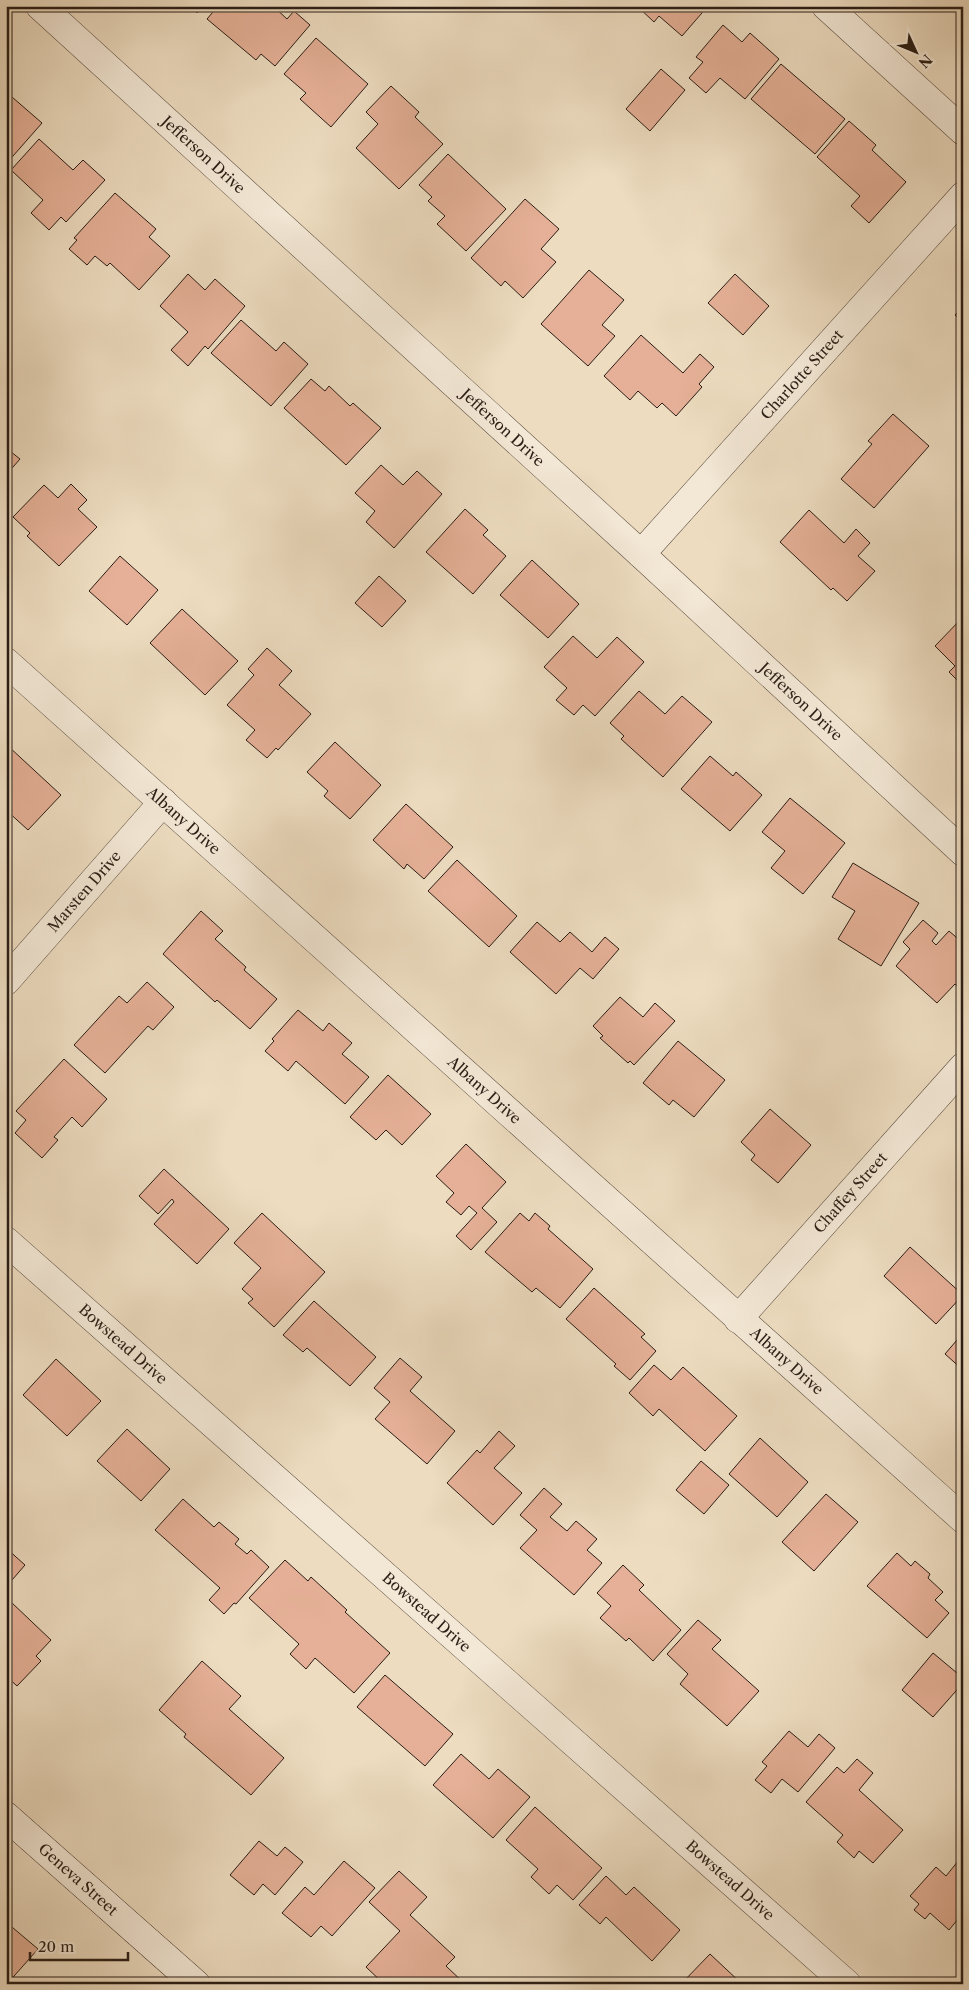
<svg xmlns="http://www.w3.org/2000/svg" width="969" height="1990" font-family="'Libre Caslon Text',serif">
  <rect width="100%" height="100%" fill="#eddcc0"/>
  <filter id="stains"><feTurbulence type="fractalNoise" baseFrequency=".004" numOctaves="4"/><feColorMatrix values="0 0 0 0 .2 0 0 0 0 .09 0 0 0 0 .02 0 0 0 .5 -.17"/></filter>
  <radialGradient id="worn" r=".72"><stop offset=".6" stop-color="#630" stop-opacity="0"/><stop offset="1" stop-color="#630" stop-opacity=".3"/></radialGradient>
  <path fill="#e5b097" stroke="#2a1d15" d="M190 6H203L197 13Z
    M218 6H273L287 19 294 11 310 25 275 66 261 54 256 60 207 19Z
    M637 6H708L682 36 659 16 654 22Z
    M723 25 742 42 750 33 779 59 745 99 720 78 706 93 689 78 703 62 696 57Z
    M316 38 368 84 331 127 300 99 306 93 284 74Z
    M781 64 845 119 815 154 751 99Z
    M661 69 685 90 650 131 626 109Z
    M391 86 419 112 415 117 443 144 399 189 356 148 378 124 366 112Z
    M12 97 42 123 6 164V104Z
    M849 121 876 145 872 150 906 182 869 223 851 206 860 196 817 157Z
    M39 139 73 170 83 160 105 180 66 222 61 217 49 230 31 213 43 200 11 170Z
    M448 154 506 209 466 251 437 224 445 216 428 201 432 197 419 185Z
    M115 193 156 229 149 237 170 256 139 290 110 263 107 266 95 256 87 265 69 249 77 240 74 238Z
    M525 199 559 229 541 249 556 262 523 298 505 281 501 286 471 258Z
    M589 270 624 300 602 325 615 336 588 366 541 324Z
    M188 274 205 290 215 279 245 306 208 349 205 346 188 366 171 350 188 332 160 306Z
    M735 274 769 306 743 335 708 303Z
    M963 307V322L955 315Z
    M241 320 276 351 284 342 308 364 271 406 211 353Z
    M641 335 683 373 700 354 714 367 699 384 702 387 676 416 662 403 657 408 638 391 630 400 604 376Z
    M311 379 325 391 329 386 350 406 353 403 381 428 346 465 284 408Z
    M893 414 929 446 874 508 841 479 872 444 868 441Z
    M6 448 20 459 6 475Z
    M381 465 403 485 417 471 442 494 394 548 366 522 375 511 355 493Z
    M71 484 87 500 78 509 97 527 59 566 27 536 30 533 13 517 44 485 58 498Z
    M465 509 488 530 483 535 506 556 473 594 426 552Z
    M809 510 844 543 856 529 870 543 858 556 875 571 847 601 833 588 831 590 780 542Z
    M120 556 158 590 127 625 89 591Z
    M532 560 579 604 548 638 500 595Z
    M379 576 406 601 382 627 355 603Z
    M182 609 238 661 205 695 150 643Z
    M963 617V686L949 672 955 666 935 646Z
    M573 636 597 658 617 637 644 662 595 716 583 705 574 715 556 700 567 688 544 667Z
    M267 648 292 671 279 685 311 714 278 750 276 748 267 758 246 740 255 730 227 705 254 675 248 669Z
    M639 691 665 714 682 696 712 722 663 777 621 739 624 736 610 723Z
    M335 742 381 785 350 819 324 796 328 791 307 772Z
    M8 746 61 795 28 830 6 810Z
    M710 756 733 776 736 772 762 795 730 831 681 789Z
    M790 798 845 843 803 894 771 868 785 851 762 832Z
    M406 804 453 847 424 879 407 864 404 869 373 840Z
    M457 860 517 916 489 947 428 891Z
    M853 863 919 903 881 966 838 939 855 911 832 897Z
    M201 911 223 931 215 939 246 967 244 970 277 999 250 1029 217 1000 215 1002 163 954Z
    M923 920 938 933 932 941 936 945 949 931 963 943V991L955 984 937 1003 896 966 910 949 903 942Z
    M537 922 560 942 570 932 592 952 605 937 619 949 593 979 580 968 556 994 510 952Z
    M147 982 174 1007 153 1030 148 1026 105 1073 74 1045 119 996 127 1003Z
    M620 997 643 1017 655 1003 675 1021 634 1065 630 1061 628 1063 600 1038 603 1036 593 1026Z
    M298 1010 323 1031 329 1023 352 1043 342 1054 369 1077 345 1104 296 1061 288 1071 265 1051 274 1041 272 1039Z
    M678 1041 725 1080 694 1117 673 1100 669 1105 643 1083Z
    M64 1059 107 1099 82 1127 72 1117 54 1137 58 1140 42 1158 15 1133 26 1120 16 1111Z
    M388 1075 431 1114 402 1145 386 1130 376 1140 350 1117Z
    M770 1109 811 1145 778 1183 751 1160 755 1155 741 1142Z
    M466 1144 506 1182 482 1208 497 1222 471 1250 456 1236 477 1213 469 1206 461 1215 446 1202 454 1193 436 1176Z
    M164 1169 229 1229 197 1264 154 1224 174 1202 172 1199 158 1214 139 1196Z
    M262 1213 325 1272 274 1327 248 1303 253 1299 242 1289 261 1268 234 1243Z
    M520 1213 529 1221 535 1213 550 1226 548 1229 593 1269 560 1308 536 1288 532 1292 485 1252Z
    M910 1247 963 1295 936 1324 884 1276Z
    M594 1288 645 1334 641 1337 656 1351 630 1380 614 1366 616 1364 566 1319Z
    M314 1301 376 1357 350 1386 307 1348 303 1352 283 1335Z
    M963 1333V1370L945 1354Z
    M400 1358 422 1377 410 1391 455 1431 427 1464 375 1419 390 1402 374 1388Z
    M56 1359 101 1401 67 1436 23 1395Z
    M654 1365 671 1380 683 1367 737 1416 705 1451 659 1409 653 1416 629 1393Z
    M127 1429 170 1469 141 1501 97 1461Z
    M499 1431 515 1446 494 1468 522 1493 493 1525 447 1483 477 1450 480 1453Z
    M760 1438 808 1482 777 1517 729 1474Z
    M701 1461 729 1485 704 1514 676 1490Z
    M544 1488 562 1504 550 1517 567 1531 576 1521 597 1539 587 1550 602 1563 574 1595 520 1548 537 1530 520 1515Z
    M826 1494 858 1522 814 1571 782 1542Z
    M183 1499 214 1527 219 1522 239 1539 235 1544 247 1554 251 1550 269 1567 236 1604 234 1603 224 1614 209 1600 220 1588 155 1530Z
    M6 1548 25 1565 6 1587Z
    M897 1553 911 1566 915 1561 930 1574 928 1578 943 1592 935 1600 949 1613 927 1638 867 1586Z
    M285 1560 308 1581 311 1577 347 1610 345 1612 390 1653 354 1693 315 1658 306 1669 290 1654 299 1644 249 1598Z
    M623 1565 644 1585 639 1590 681 1630 653 1661 629 1638 626 1641 600 1618 611 1606 597 1593Z
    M11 1602 51 1640 36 1656 41 1661 17 1686 6 1676V1607Z
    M698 1620 721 1640 712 1649 759 1691 727 1726 680 1684 688 1674 667 1654Z
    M933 1653 963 1678V1683L933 1717 902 1690Z
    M202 1661 241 1696 229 1709 284 1758 251 1795 184 1737 186 1734 159 1710Z
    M385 1675 453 1734 425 1766 357 1707Z
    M789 1731 808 1747 819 1734 835 1748 798 1792 782 1779 771 1793 755 1780 767 1766 762 1762Z
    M461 1754 489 1779 498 1769 530 1797 493 1838 433 1785Z
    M857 1759 873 1773 859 1790 903 1830 873 1863 859 1851 854 1858 837 1842 843 1835 806 1802 837 1767 844 1773Z
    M535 1807 602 1868 573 1900 557 1885 549 1894 531 1877 538 1869 506 1840Z
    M259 1841 277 1856 285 1847 303 1862 275 1895 263 1884 254 1895 230 1875Z
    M959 1860 963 1863V1913L949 1930 930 1913 925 1919 914 1910 919 1904 910 1896 936 1867 946 1876Z
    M344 1861 375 1888 332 1936 321 1926 311 1937 282 1913 305 1887 314 1895Z
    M399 1871 427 1897 410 1915 455 1957 446 1966 465 1984H384L366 1967 400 1931 369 1902Z
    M606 1876 626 1895 634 1887 680 1930 652 1961 606 1917 600 1924 579 1905Z
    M6 1922 38 1949 7 1984H6Z
    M710 1954 742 1984H681Z"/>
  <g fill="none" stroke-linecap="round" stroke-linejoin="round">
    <g stroke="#5b4d40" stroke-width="29">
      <g id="street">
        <path id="s1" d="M40 6 641 554 963 852"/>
        <path d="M826 6 963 131"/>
        <path id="s2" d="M641 554 963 196"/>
        <path id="s3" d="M6 662 963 1519"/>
        <path id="s4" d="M6 981 163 802"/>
        <path id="s5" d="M6 1241 847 1984"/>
        <path id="s6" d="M738 1319 963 1067"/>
      </g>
    </g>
    <g stroke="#2a1d15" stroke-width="29">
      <g id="secondary">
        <path id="s7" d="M6 1816 196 1984"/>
      </g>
    </g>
    <use href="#street" stroke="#f3e8d6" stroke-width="28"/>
    <use href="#secondary" stroke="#f3e8d6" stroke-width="28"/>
  </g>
  <g text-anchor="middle" stroke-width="4" stroke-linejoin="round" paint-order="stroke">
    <g font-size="15" fill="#2a1d15" stroke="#f3e8d6">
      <text dy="5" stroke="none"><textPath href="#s1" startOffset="221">Jefferson Drive</textPath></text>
      <text dy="5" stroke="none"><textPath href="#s2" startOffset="241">Charlotte Street</textPath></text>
      <text dy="5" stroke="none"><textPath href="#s1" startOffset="626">Jefferson Drive</textPath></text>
      <text dy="5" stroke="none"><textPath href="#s1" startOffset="1031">Jefferson Drive</textPath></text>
      <text dy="5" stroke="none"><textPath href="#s3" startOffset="238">Albany Drive</textPath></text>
      <text dy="5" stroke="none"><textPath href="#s4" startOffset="119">Marsten Drive</textPath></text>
      <text dy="5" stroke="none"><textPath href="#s3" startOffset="642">Albany Drive</textPath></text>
      <text dy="5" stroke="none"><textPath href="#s6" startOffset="169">Chaffey Street</textPath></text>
      <text dy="5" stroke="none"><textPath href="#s5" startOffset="156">Bowstead Drive</textPath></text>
      <text dy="5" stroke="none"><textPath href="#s3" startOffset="1048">Albany Drive</textPath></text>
      <text dy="5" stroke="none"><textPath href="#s5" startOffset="561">Bowstead Drive</textPath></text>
      <text dy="5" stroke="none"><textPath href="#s7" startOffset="96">Geneva Street</textPath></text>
      <text dy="5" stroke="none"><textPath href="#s5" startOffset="966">Bowstead Drive</textPath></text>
    </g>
  </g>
  <rect width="969" height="1990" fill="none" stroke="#eddcc0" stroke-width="25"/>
  <rect x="8" y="8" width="954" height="1975" fill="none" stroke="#2a1d15" stroke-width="2.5"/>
  <rect x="12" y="12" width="944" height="1965" fill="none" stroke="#2a1d15"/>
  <g transform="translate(916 52) rotate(134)" stroke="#f3e8d6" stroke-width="4" paint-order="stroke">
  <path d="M0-4L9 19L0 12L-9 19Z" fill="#2a1d15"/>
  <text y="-8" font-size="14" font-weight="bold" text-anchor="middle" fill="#2a1d15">N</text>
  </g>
  <path d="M30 1952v8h98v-8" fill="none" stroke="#2a1d15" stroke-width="2.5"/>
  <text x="38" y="1952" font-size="15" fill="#2a1d15" stroke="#f3e8d6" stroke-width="4" paint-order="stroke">20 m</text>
  <rect width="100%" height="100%" filter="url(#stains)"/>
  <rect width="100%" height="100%" fill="url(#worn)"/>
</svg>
